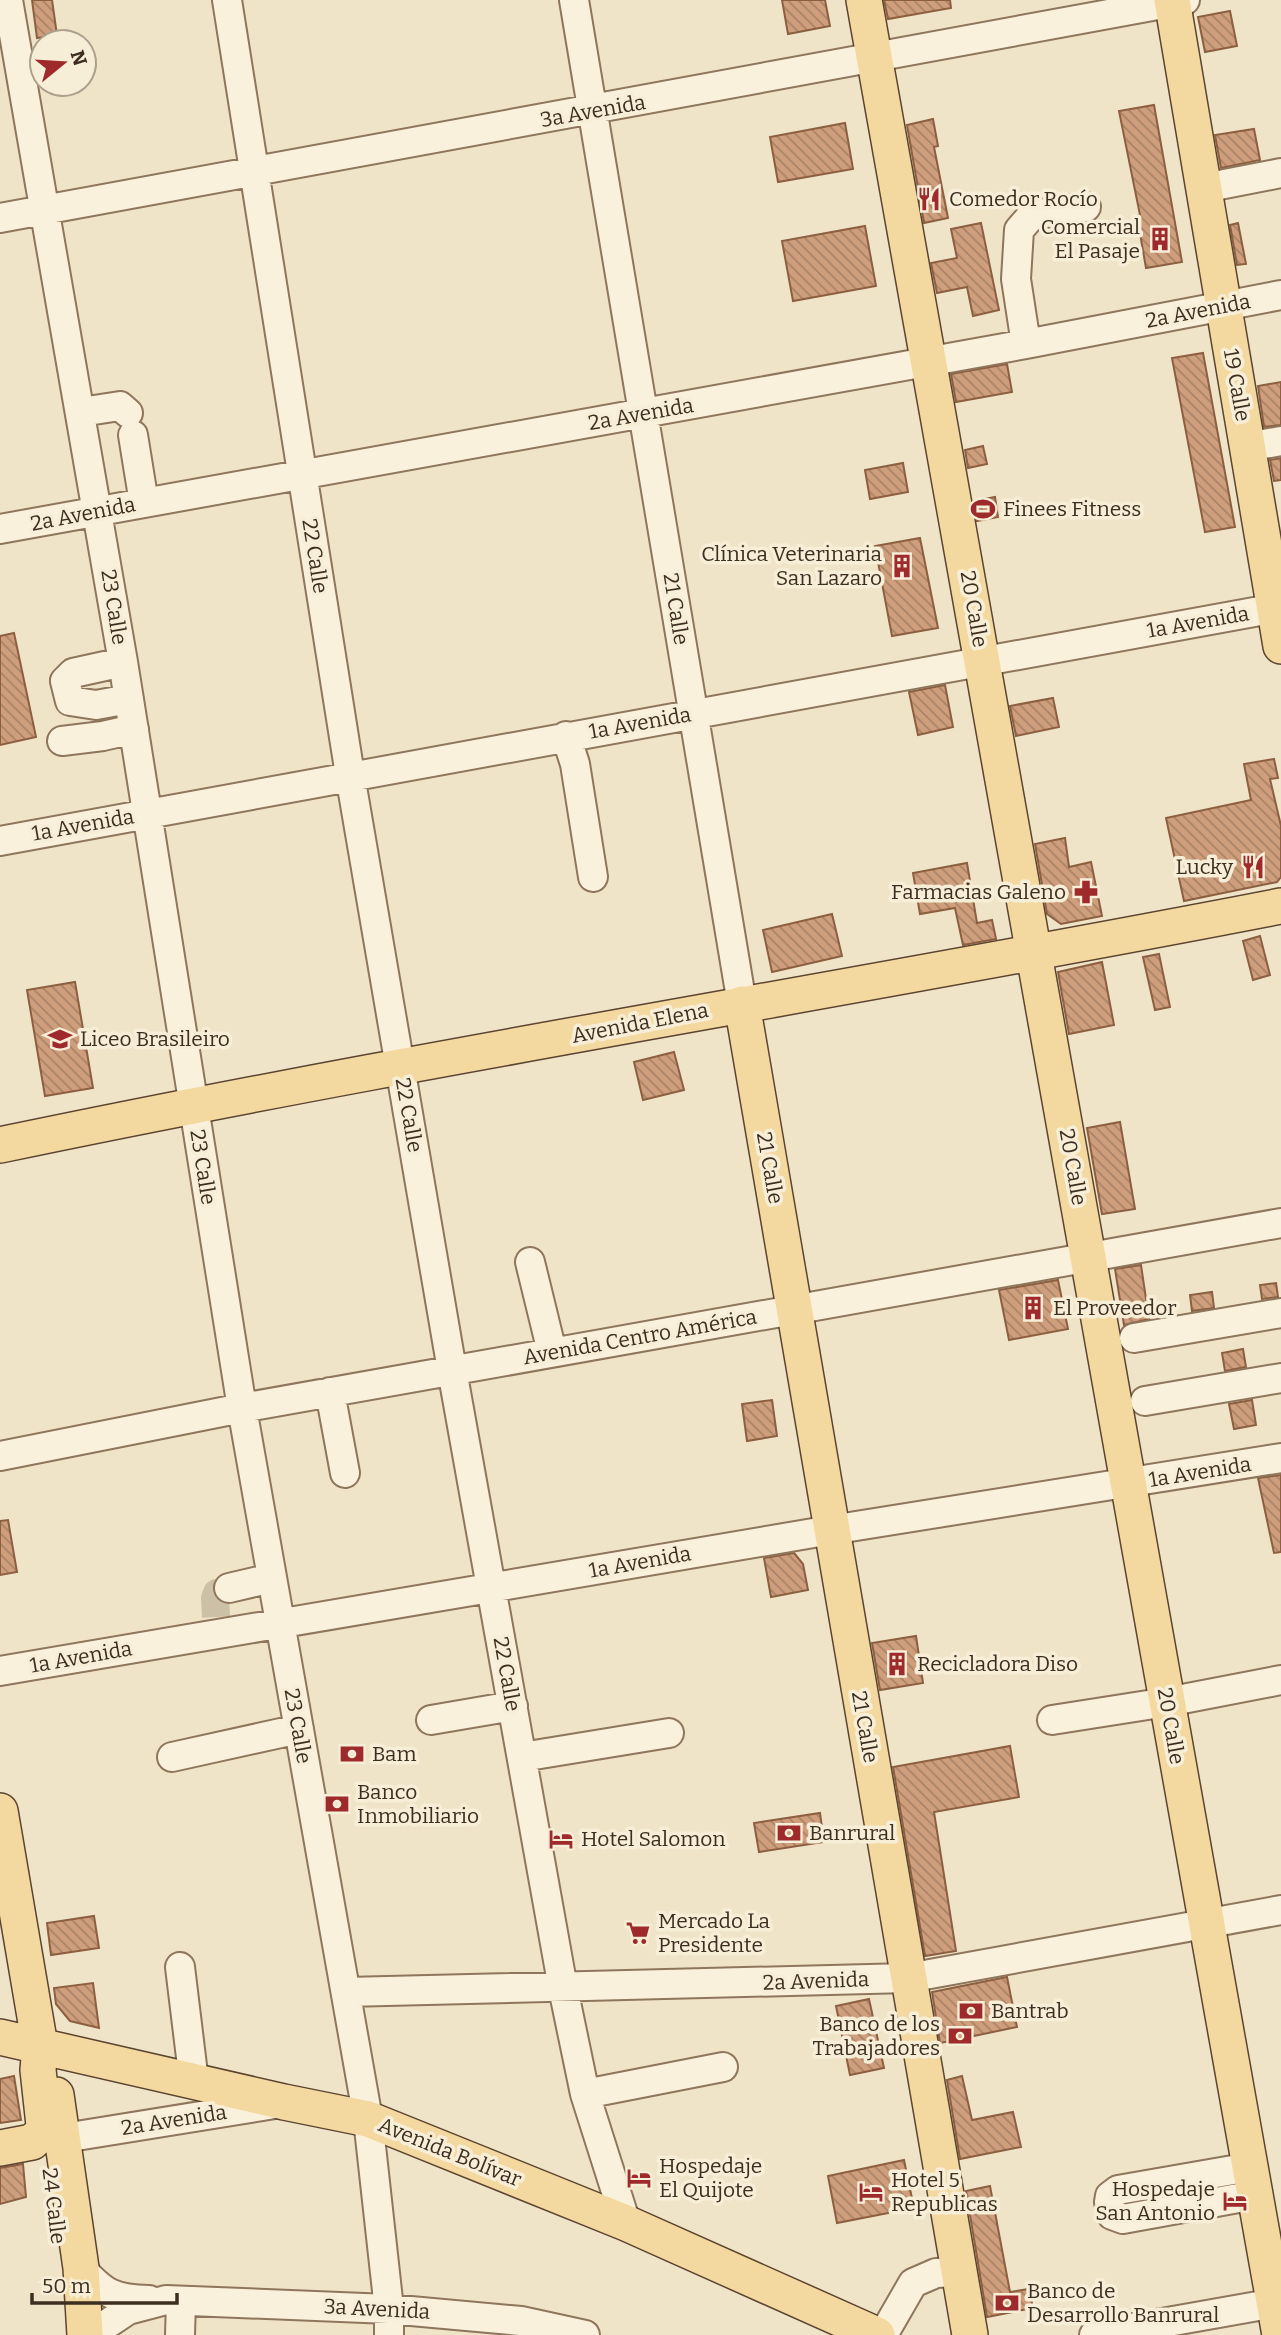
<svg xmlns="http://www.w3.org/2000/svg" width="1281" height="2335" font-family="Bitter,serif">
  <defs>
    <pattern id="building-back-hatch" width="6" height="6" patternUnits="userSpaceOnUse" patternTransform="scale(1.75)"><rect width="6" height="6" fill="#cf9f7d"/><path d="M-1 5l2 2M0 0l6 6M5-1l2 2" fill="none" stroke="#a98266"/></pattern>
  </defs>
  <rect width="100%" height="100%" fill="#f0e4c8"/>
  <path fill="url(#building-back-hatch)" stroke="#8d5f41" stroke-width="2" d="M32 0H52L57 35 37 38Z
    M782 0H825L830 26 788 34Z
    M884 0H950L951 8 888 19Z
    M1230 11 1237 46 1205 52 1198 17Z
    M1154 105 1182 262 1146 268 1137 216 1140 215 1119 111Z
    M933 119 938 146 934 147 948 218 924 223 907 125Z
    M845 123 853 169 778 182 770 137Z
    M1254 129 1260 160 1221 168 1215 135Z
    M981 223 999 310 973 316 967 287 937 293 931 263 957 258 951 229Z
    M1238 223 1246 264 1237 265 1230 225Z
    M865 226 876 286 793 301 782 241Z
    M1203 353 1235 527 1205 532 1172 358Z
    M1007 364 1012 392 956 402 951 374Z
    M1281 382V425L1264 427 1258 386Z
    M983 446 987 464 968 468 965 450Z
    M1281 458V480L1274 481 1270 460Z
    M903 463 908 492 870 499 865 470Z
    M995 497 998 517 977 521 974 501Z
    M920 538 938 628 892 636 875 546Z
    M14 633 36 737 0 745V636Z
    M945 685 953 727 918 735 909 692Z
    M1053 698 1059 727 1016 736 1010 706Z
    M1274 759 1278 778 1270 779 1281 826V877L1277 882 1184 901 1166 818 1251 800 1244 764Z
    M1065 838 1069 867 1091 862 1102 916 1061 924 1047 914 1035 844Z
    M967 863 977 923 992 920 996 939 963 945 955 908 920 914 913 873Z
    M832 914 842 956 772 972 763 930Z
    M1260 936 1270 975 1253 980 1243 941Z
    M1159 954 1170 1007 1155 1010 1143 957Z
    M1102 962 1114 1025 1069 1034 1058 972Z
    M75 982 93 1088 45 1096 27 990Z
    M674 1052 684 1090 643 1100 634 1062Z
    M1120 1122 1135 1209 1102 1214 1087 1128Z
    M1141 1265 1149 1319 1124 1325 1115 1269Z
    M1058 1280 1068 1329 1009 1340 999 1290Z
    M1276 1283 1278 1297 1262 1299 1260 1285Z
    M1212 1292 1214 1308 1192 1311 1190 1295Z
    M1243 1349 1246 1367 1225 1371 1222 1353Z
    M772 1400 777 1436 747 1441 742 1404Z
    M1252 1400 1256 1425 1234 1429 1229 1404Z
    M1281 1475V1552L1274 1553 1258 1478Z
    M8 1520 17 1572 0 1575V1521Z
    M794 1553 803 1564 808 1590 771 1597 764 1558Z
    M916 1636 923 1683 880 1690 872 1643Z
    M1010 1746 1019 1797 934 1812 956 1951 925 1956 893 1767Z
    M820 1813 824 1842 759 1852 754 1823Z
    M94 1916 99 1948 51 1955 47 1923Z
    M1007 1977 1017 2027 940 2043 932 1992Z
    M93 1983 99 2028 70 2021 56 2004 54 1988Z
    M869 1999 884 2068 850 2075 836 2006Z
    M14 2076 21 2120 0 2123V2079Z
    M962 2076 972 2120 1013 2112 1021 2147 960 2159 947 2080Z
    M904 2160 914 2208 837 2223 828 2176Z
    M23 2164 26 2197 0 2204V2168Z
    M990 2186 1010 2292 1029 2289 1033 2308 987 2317 966 2191Z"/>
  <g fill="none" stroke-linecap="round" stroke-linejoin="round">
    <path stroke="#ccc0a6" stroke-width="28" stroke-dasharray="28 14" stroke-linecap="butt" d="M216 1617 215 1598 217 1593 229 1588"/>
    <g stroke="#8d765c" stroke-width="32">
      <path id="minor" d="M8 0 123 662 242 1408 368 2119 389 2309V2335
        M227 0 350 775 452 1370 563 1988 585 2094 626 2223
        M574 0 742 1004
        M1204 188 1281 173
        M0 218 1185 0
        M1026 344 1016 279 1019 230 1032 215 1086 207
        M81 412 120 406 128 413
        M133 435 144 503
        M1247 447 1281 441
        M0 529 1026 344 1281 295
        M123 662 73 673 65 681 70 701 96 705 129 699
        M566 736 575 764 593 877
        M62 741 103 736 134 729
        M0 841 1281 607
        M530 1262 552 1352
        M1134 1338 1281 1313
        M330 1392 345 1473
        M1145 1401 1281 1378
        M0 1456 242 1408 1281 1223
        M229 1588 272 1578
        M0 1671 831 1530 1281 1458
        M431 1720 513 1706
        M1052 1720 1167 1702 1281 1680
        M172 1757 299 1729
        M522 1757 669 1733
        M180 1967 194 2082
        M346 1992 908 1978 1281 1910
        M585 2094 723 2067
        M64 2138 275 2104
        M1250 2167 1118 2190 1110 2196 1109 2202 1112 2215 1123 2219 1255 2195
        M81 2268C104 2294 114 2299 149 2300
        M96 2335 104 2326 128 2310 166 2300 389 2309 521 2321 585 2335
        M180 2335 181 2301
        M883 2335 913 2283 936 2273 959 2272
        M1094 2335 1281 2302"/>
    </g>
    <g stroke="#5b4430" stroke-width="38">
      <path id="major" d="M864 0 1280 2335
        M1172 0 1281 646
        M742 1004 970 2335
        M0 1145C425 1056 855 989 1281 906
        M0 1811 40 2046 38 2070 44 2125 42 2133 32 2142
        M0 2037 284 2102 368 2119 626 2223 877 2335
        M56 2095 81 2268 85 2335
        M0 2148 32 2142"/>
    </g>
    <use href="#minor" stroke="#faf1dc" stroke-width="28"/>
    <use href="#major" stroke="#f3d9a0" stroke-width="35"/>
  </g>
  <defs>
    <g id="restaurant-bare" transform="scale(1.89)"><path d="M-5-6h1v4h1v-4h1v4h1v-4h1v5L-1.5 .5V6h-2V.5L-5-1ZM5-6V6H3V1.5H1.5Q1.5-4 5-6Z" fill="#9e2a2b" stroke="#f7eed8" stroke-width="2.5" paint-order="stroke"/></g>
    <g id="building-bare" transform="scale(1.89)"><path d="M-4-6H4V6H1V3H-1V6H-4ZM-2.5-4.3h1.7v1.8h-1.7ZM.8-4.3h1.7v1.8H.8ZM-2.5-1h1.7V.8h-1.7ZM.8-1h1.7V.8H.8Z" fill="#9e2a2b" stroke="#f7eed8" stroke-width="2.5" paint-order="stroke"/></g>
    <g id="stadium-bare" transform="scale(1.89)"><path d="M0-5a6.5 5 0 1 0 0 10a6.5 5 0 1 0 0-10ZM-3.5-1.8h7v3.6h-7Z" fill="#9e2a2b" stroke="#f7eed8" stroke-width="2.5" paint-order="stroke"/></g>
    <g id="pharmacy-bare" transform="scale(1.89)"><path d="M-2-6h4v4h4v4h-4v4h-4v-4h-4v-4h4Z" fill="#9e2a2b" stroke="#f7eed8" stroke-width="2.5" paint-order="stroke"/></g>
    <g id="school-bare" transform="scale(1.89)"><path d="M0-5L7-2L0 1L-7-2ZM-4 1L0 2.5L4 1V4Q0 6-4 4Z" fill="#9e2a2b" stroke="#f7eed8" stroke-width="2.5" paint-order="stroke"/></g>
    <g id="bank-bare" transform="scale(1.89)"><path d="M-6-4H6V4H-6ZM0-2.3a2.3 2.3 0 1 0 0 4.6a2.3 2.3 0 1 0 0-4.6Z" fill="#9e2a2b" stroke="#f7eed8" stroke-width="2.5" paint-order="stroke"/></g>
    <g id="hotel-bare" transform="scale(1.89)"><path d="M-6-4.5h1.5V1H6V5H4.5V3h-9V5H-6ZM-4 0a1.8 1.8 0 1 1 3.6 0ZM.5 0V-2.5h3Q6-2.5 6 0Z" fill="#9e2a2b" stroke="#f7eed8" stroke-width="2.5" paint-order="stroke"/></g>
    <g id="supermarket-bare" transform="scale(1.89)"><path d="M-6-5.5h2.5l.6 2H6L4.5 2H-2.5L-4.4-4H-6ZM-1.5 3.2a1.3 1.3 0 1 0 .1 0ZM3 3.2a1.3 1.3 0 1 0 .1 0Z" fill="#9e2a2b" stroke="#f7eed8" stroke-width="2.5" paint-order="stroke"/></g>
  </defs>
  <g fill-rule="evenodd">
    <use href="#restaurant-bare" x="929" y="199"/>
    <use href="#building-bare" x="1160" y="239"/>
    <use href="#stadium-bare" x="983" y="509"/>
    <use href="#building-bare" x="902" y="566"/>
    <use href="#restaurant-bare" x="1253" y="867"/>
    <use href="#pharmacy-bare" x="1086" y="892"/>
    <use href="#school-bare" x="60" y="1039"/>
    <use href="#building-bare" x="1033" y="1308"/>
    <use href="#building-bare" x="897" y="1664"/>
    <use href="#bank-bare" x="352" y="1754"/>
    <use href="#bank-bare" x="337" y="1804"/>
    <use href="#bank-bare" x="789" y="1833"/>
    <use href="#hotel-bare" x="561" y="1839"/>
    <use href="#supermarket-bare" x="638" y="1933"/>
    <use href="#bank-bare" x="971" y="2011"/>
    <use href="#bank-bare" x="960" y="2036"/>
    <use href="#hotel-bare" x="639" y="2178"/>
    <use href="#hotel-bare" x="871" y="2192"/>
    <use href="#hotel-bare" x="1235" y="2201"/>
    <use href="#bank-bare" x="1007" y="2303"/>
  </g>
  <g text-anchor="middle" stroke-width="7" stroke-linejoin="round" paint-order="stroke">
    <g font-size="21" fill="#3d2e20" stroke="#f7eed8">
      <text transform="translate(593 111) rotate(-10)" y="7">3a Avenida</text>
      <text transform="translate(1198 311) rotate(-11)" y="7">2a Avenida</text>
      <text transform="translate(1237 385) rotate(80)" y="7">19 Calle</text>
      <text transform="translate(641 414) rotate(-10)" y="7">2a Avenida</text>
      <text transform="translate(83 514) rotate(-11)" y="7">2a Avenida</text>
      <text transform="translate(315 556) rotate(81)" y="7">22 Calle</text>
      <text transform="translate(114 607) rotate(81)" y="7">23 Calle</text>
      <text transform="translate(676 609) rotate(81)" y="7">21 Calle</text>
      <text transform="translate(974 609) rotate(80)" y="7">20 Calle</text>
      <text transform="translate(1198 622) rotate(-10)" y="7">1a Avenida</text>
      <text transform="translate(640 723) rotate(-10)" y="7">1a Avenida</text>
      <text transform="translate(83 825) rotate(-10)" y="7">1a Avenida</text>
      <text transform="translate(640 1023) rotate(-11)" y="7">Avenida Elena</text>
      <text transform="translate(409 1115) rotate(80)" y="7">22 Calle</text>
      <text transform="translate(203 1167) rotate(81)" y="7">23 Calle</text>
      <text transform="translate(1073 1167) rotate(80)" y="7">20 Calle</text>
      <text transform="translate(770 1168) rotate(80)" y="7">21 Calle</text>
      <text transform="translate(640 1337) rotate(-10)" y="7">Avenida Centro América</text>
      <text transform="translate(1200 1472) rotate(-9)" y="7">1a Avenida</text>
      <text transform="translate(640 1562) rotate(-10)" y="7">1a Avenida</text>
      <text transform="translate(81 1657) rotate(-10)" y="7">1a Avenida</text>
      <text transform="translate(507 1674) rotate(80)" y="7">22 Calle</text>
      <text transform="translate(298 1726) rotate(80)" y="7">23 Calle</text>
      <text transform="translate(1171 1726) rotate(80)" y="7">20 Calle</text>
      <text transform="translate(865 1727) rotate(80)" y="7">21 Calle</text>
      <text transform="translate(816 1981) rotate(-2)" y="7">2a Avenida</text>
      <text transform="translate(174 2120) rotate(-9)" y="7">2a Avenida</text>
      <text transform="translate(450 2152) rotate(22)" y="7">Avenida Bolívar</text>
      <text transform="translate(54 2206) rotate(83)" y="7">24 Calle</text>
      <text transform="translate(377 2309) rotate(3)" y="7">3a Avenida</text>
    </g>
    <g font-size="21" fill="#3d2e20" stroke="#f7eed8" text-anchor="start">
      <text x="949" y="206">Comedor Rocío</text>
      <text x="1140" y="234" text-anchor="end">Comercial<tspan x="1140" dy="24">El Pasaje</tspan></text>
      <text x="1003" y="516">Finees Fitness</text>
      <text x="882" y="561" text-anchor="end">Clínica Veterinaria<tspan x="882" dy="24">San Lazaro</tspan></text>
      <text x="1233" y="874" text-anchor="end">Lucky</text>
      <text x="1066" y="899" text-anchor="end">Farmacias Galeno</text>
      <text x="80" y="1046">Liceo Brasileiro</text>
      <text x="1053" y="1315">El Proveedor</text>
      <text x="917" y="1671">Recicladora Diso</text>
      <text x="372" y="1761">Bam</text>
      <text x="357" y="1799">Banco<tspan x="357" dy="24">Inmobiliario</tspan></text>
      <text x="809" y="1840">Banrural</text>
      <text x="581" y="1846">Hotel Salomon</text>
      <text x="658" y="1928">Mercado La<tspan x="658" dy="24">Presidente</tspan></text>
      <text x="991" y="2018">Bantrab</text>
      <text x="940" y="2031" text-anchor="end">Banco de los<tspan x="940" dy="24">Trabajadores</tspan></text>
      <text x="659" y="2173">Hospedaje<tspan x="659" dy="24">El Quijote</tspan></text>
      <text x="891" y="2187">Hotel 5<tspan x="891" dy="24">Republicas</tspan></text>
      <text x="1215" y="2196" text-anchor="end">Hospedaje<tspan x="1215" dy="24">San Antonio</tspan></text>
      <text x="1027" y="2298">Banco de<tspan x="1027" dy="24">Desarrollo Banrural</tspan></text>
    </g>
  </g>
  <g transform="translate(63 63) rotate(72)"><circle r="33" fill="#f7eed8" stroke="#ada18e" stroke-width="2"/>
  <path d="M0-5L12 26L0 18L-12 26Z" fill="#9e2a2b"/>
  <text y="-10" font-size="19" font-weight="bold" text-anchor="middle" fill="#3d2e20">N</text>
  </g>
  <path d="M32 2293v10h145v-10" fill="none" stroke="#3d2e20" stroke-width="3.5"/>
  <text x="42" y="2293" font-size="21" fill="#3d2e20" stroke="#f7eed8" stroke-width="5" paint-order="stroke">50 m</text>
</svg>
